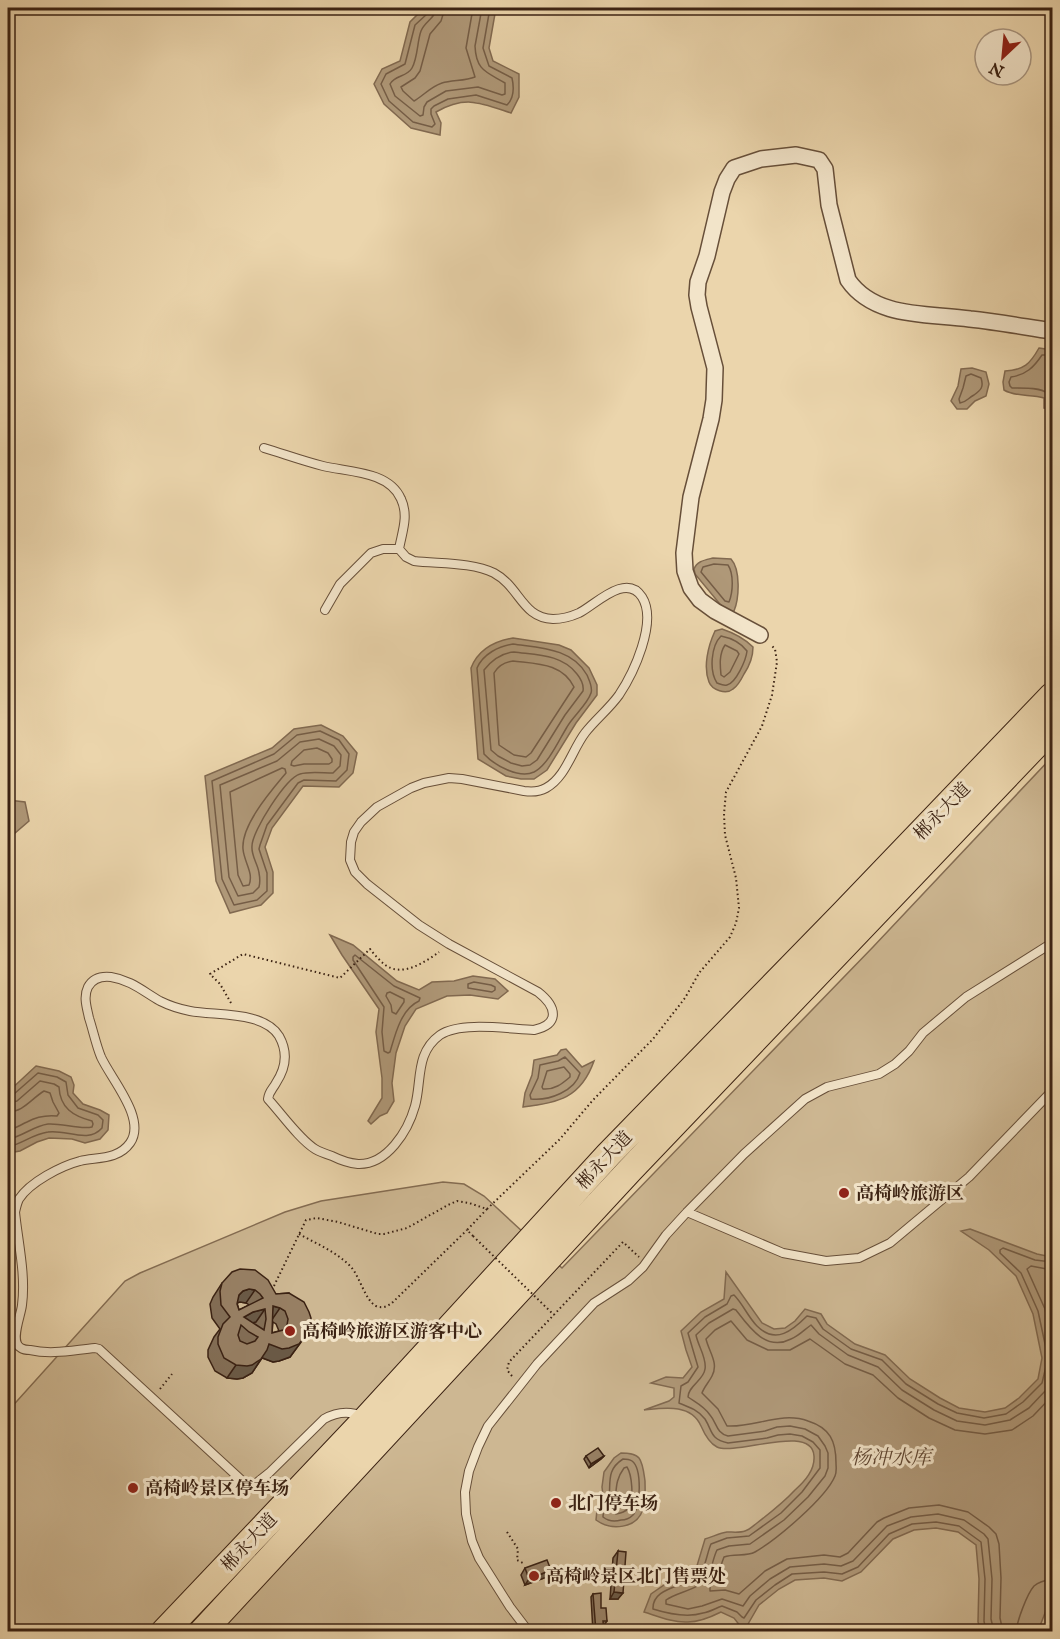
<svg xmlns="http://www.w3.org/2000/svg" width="1060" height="1639" font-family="'IM FELL English','Noto Serif SC',serif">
  <rect width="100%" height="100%" fill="#ebd5ac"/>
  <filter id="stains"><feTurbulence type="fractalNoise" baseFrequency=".00333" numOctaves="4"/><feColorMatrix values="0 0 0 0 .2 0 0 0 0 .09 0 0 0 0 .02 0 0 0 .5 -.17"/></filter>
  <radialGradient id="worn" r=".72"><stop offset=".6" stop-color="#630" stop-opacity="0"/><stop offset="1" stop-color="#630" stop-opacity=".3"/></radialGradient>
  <path fill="#cdb792" stroke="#846c52" stroke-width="1.5" d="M1052 757V1631L8 1632V1411L125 1281 140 1273 285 1212 321 1201 443 1182 464 1184 484 1196 562 1268 873 947Z"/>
  <path fill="#af9878" stroke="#816950" stroke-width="1.5" d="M424 8H496L489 48 493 61 519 74V97L511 113C481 103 466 95 436 112L441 123 440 135 411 128 384 104 374 84 382 69 400 61 410 22Z
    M1039 348 1052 350V409L1044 408V398C1031 394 1015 397 1004 390L1003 382 1005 371C1024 370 1030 364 1039 348Z
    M972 368 986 372 989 384 986 396 975 401 967 409H957L951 401 958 386 961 369Z
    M713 558 731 559C741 570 739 599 734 611L729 613 724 609 695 574 694 569C697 561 705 560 713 558Z
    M722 629C734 633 744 638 753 647 753 657 750 665 744 674 742 678 738 686 733 689 726 695 712 690 709 682 703 667 708 646 715 631Z
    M513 638 559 645 571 650 589 668 597 685V695L576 723 547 770 534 779H521L506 776 478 759 471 668C478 650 495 641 513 638Z
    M321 725 343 736 357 753 353 773 339 787 303 786 272 828 265 847 273 872V893L261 905 230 913 216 881 205 776 272 748 294 729Z
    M8 800 25 802 29 821 8 839Z
    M330 935 353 945 397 981 419 990 432 982 454 981 473 976 495 979 508 991 498 999 470 995 447 996 416 1009 405 1026 396 1053 392 1083 394 1101 387 1113 380 1116 371 1124 368 1121 382 1098V1078L376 1032 379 1009 342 955Z
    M566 1049 582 1067 594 1061C581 1098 558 1103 523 1107L525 1093 532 1075 534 1060 557 1055 561 1050Z
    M36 1066 59 1071 71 1077 74 1085 73 1093 83 1104 100 1110 109 1115 108 1130 100 1139 85 1143 72 1139 49 1138 37 1142 20 1151 8 1153V1092Z
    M970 1229 1037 1254 1052 1257V1595L1038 1631H981L978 1622 979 1579 976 1545 958 1532 936 1528 914 1530 893 1539 861 1572 842 1581 824 1578 795 1580 779 1589 759 1605 744 1631 734 1618 721 1612C711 1617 700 1622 688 1622 673 1623 657 1616 644 1612L651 1594 667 1583 686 1577 696 1569 705 1539C712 1537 720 1533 727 1532 733 1532 740 1533 745 1531 749 1530 753 1526 757 1523 770 1513 783 1503 795 1490 805 1481 815 1470 814 1456 812 1423 736 1456 717 1447 709 1443 704 1433 701 1426 691 1403 663 1408 644 1410L669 1401 674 1397V1388L651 1383 666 1377 683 1378 692 1367 686 1350 681 1331 701 1312 724 1299 726 1272 762 1323 774 1329 785 1328 795 1321 805 1309 821 1314 827 1324 855 1344 885 1355 910 1379 940 1398 959 1408 985 1412 1005 1408 1019 1398 1038 1379 1042 1358 1033 1314 1016 1276 989 1250 961 1231Z
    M621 1453C627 1453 635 1453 639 1458 643 1463 644 1474 645 1481 645 1490 646 1500 643 1509 637 1529 611 1531 596 1520L597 1510 601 1504 603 1495 602 1487 604 1472 614 1458Z"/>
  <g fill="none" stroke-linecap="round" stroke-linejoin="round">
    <path stroke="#755d46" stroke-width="1.5" d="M428 8 427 14 415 25 405 64 386 74 381 84 389 101 413 122 432 127 435 124 431 114V109L434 106 448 99 476 95 507 105C514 98 514 87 512 78L489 66 483 48 490 8
      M436 8C435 19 425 21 421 31 417 42 418 57 412 68 407 77 395 75 390 84L395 96 420 116 423 115 424 107 427 102 446 91 478 87 502 95 505 94V83C487 72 476 71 475 46L482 8
      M445 8 441 21 430 34 420 71 415 78 401 87 403 91 414 101C423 96 430 87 442 83 452 80 465 81 475 77L466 48 473 8
      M1052 355H1042C1034 367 1026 375 1011 377L1009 382 1010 386 1012 388C1021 388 1042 387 1048 394 1051 397 1051 400 1052 403
      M971 374 981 378C984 387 981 390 974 395 968 398 967 402 960 403L959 399 963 388 966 376Z
      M714 564 728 565C734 574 733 592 729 602L725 601 701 572 703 567Z
      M721 636C731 638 741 643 747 651 746 660 736 683 727 685 723 686 720 684 717 683 709 671 711 646 721 636Z
      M513 644C540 648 572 648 587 675 589 680 593 687 591 693 587 705 573 716 567 727 559 740 548 765 534 772 519 779 494 765 484 754L477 668C483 654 499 646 513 644Z
      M725 645 737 651 739 654 730 672 724 677 721 675C720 665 719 654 725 645Z
      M514 652C536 655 562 654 577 674 581 679 584 685 583 691L565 715 537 760 530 765 522 766 511 763 498 756 491 750 484 670C492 660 501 653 514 652Z
      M513 661C537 664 562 663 574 687L531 753 526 757 514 755 499 745 494 673C498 666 505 662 513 661Z
      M320 731 339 740 349 754 347 770 336 781 304 780 298 783 267 825 260 845 259 849 267 873V891L257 900 234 905 222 879 212 781 274 754 297 735Z
      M319 739 334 746 341 755 340 766 333 773C323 773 309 771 300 774 286 778 252 831 252 846 251 856 258 864 259 873 260 878 260 883 259 887L253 893 238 896 229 877 220 785 277 761 300 742Z
      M317 748 328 753 332 759V762L329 764H304L294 766 291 765 292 761 304 750Z
      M282 768 285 769 286 773C271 791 241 825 243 849 244 862 254 873 249 885L243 886 238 875 230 792Z
      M355 955 394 986 420 998 419 1001C401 1009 395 1035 390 1052L388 1053 384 1051 382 1032 384 1007 353 960V957Z
      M474 982 491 985 495 987V990L492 992 468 988V984Z
      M387 993 390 992 404 999V1002L396 1014 392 1012 391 1005 386 996Z
      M565 1057 580 1073C575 1091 549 1101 531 1099L530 1095 538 1078 540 1065 558 1061Z
      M564 1067 570 1074V1077C562 1084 554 1090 543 1089L542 1087 547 1071Z
      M8 1096 14 1094 38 1073 57 1077 66 1082 68 1095 78 1108 98 1115 103 1120 102 1128C88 1144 66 1129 48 1132 33 1134 22 1144 8 1147
      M8 1103 17 1101 40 1081 54 1084 59 1087C60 1108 73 1116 92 1121L93 1124 92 1127C80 1130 62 1123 48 1124 33 1126 22 1137 8 1139
      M8 1112C23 1112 31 1099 44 1091L50 1093 53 1102 59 1113 57 1116C46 1115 36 1117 27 1122 20 1125 15 1129 8 1130
      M1052 1270 1031 1266 1027 1269 1045 1309 1052 1341
      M623 1459C627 1459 629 1459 632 1461 642 1468 641 1507 633 1515 630 1518 625 1520 621 1520 614 1522 608 1521 603 1517 603 1510 607 1506 609 1499 611 1482 606 1470 623 1459Z
      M627 1467C632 1475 634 1498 629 1507 626 1512 621 1513 616 1514L613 1511C618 1493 613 1483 624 1468Z
      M986 1632 984 1621 985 1579 981 1542 959 1526 936 1522 912 1524 889 1534 858 1567 842 1574 824 1572 792 1574 775 1585 756 1600 744 1618 742 1617 737 1612 722 1606C716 1608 710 1612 703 1613 687 1618 669 1614 653 1609 652 1585 690 1588 701 1572 706 1565 707 1553 711 1544L727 1538 749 1536 781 1513 802 1492 820 1468V1450L813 1442 802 1436 790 1434 778 1435 767 1438 728 1443C710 1439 713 1432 705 1419 698 1410 689 1407 679 1403L681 1386 688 1382 698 1367 688 1333 705 1317 727 1304 731 1296 734 1295C743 1304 748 1317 757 1326 776 1345 793 1330 807 1316L816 1318 823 1329 851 1349 882 1360 906 1384 938 1404 957 1413 984 1418 1006 1414 1023 1402 1042 1383 1048 1358 1038 1311 1021 1273 1000 1253V1250L1003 1248 1035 1260 1052 1262
      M994 1632 991 1619 992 1579 988 1539 984 1534 964 1520 938 1514 911 1517 887 1526 853 1561 841 1566 824 1564 790 1567 770 1579 750 1596 743 1606 722 1599 702 1606 688 1609 666 1604V1600C679 1591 697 1591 707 1577 712 1569 713 1558 717 1550L729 1546 750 1544 784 1520 808 1497 825 1476 828 1468V1453L825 1446 818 1436 805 1429 790 1426 777 1427 765 1431 728 1436C716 1433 717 1423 710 1415 704 1406 695 1402 688 1397 688 1386 704 1380 705 1369 707 1358 698 1346 696 1335L709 1323 733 1309 736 1310C749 1327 766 1352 791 1339 799 1336 805 1329 811 1325L819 1334 848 1355 878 1367 902 1390 934 1410 957 1421 985 1425 1010 1420 1029 1408 1047 1389 1050 1384 1052 1375
      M1003 1632 1000 1618 1001 1578 999 1544 996 1534 989 1527 968 1512 939 1505 909 1508 884 1518 877 1522 848 1553 840 1557 824 1555 787 1559 765 1571 739 1594 725 1590 710 1591V1587L716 1579 724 1557C734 1553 746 1557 755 1552 776 1540 826 1498 835 1476 837 1471 836 1467 836 1463 836 1441 830 1428 808 1421 781 1411 754 1428 727 1426L718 1409 702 1393C704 1387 709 1382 712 1376 719 1363 709 1352 706 1339L715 1330 731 1321 747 1340 768 1350H790L810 1339 845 1364 873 1375 898 1398 929 1418 955 1430 985 1434 1012 1430 1033 1416 1052 1396
      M1016 1632C1017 1621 1027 1594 1034 1586 1040 1581 1046 1580 1052 1579"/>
    <g stroke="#674f39" stroke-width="10">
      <path id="service" d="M264 448C284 454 303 461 323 466 348 472 389 471 401 499 409 516 402 532 399 549L406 557 414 561C438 564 472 562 494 573 520 587 522 618 553 619 562 619 570 617 579 613 595 605 626 572 642 597 658 622 633 674 619 695 609 709 595 720 585 733 572 750 566 777 546 788 539 792 531 792 524 791L462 779 449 778 424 783 411 788 377 807 361 822 354 832 351 842 350 860 355 872 367 884 419 925 449 944 538 992C556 1006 561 1024 534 1030 509 1029 460 1021 440 1035 415 1053 422 1081 415 1106 408 1131 387 1165 358 1164 348 1163 340 1160 332 1156 326 1154 320 1152 315 1149 299 1139 281 1113 268 1099 269 1091 273 1089 276 1083 286 1068 288 1052 279 1036 264 1011 216 1016 190 1011 180 1009 170 1006 160 1001 144 992 131 980 111 977 102 976 93 978 88 987 83 997 87 1008 89 1018 93 1030 96 1045 101 1057 111 1079 147 1119 130 1143 118 1160 97 1157 80 1161 61 1166 30 1182 19 1199 17 1203 16 1208 15 1212 18 1242 26 1275 22 1305 21 1316 9 1342 21 1348 24 1350 27 1350 30 1350 52 1355 73 1350 95 1348L99 1349 250 1488 269 1473 324 1419C336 1412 350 1411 363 1416
        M325 610 340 584 371 553 383 549H399
        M687 1212 783 1253 826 1261 859 1258 890 1243 969 1177 1052 1091
        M529 1632 510 1607 479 1558 472 1541 466 1514 465 1492 469 1471 478 1447 488 1426 537 1364 594 1303 628 1281 643 1267 666 1235 687 1212 744 1154 805 1099 827 1087 879 1074 895 1064 909 1051 923 1033 966 997 1052 943"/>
    </g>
    <g stroke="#674f39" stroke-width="18">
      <path id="minor" d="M760 635 715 611 700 600 691 588 685 571 684 553 691 497 711 419 714 400 715 368 699 307 697 295 698 282 707 256 722 192 727 179 734 168 761 159 796 155 819 160 825 169 829 205 848 280C875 319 929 313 970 319 998 322 1025 327 1052 331"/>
    </g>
    <g stroke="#3b2213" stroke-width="28">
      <path id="trunk" d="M164 1632 367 1418 609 1154 843 914 1052 696
        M202 1632 630 1170 1052 728"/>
    </g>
    <path stroke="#3b2213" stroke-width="2" stroke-dasharray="1.5 3" stroke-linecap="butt" d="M231 1003 220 984 210 974 243 954 340 978 370 949C374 954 379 960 384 964 401 978 424 963 439 952
      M487 1209 560 1139 593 1100 653 1039 685 998 699 973 730 937 736 923 739 908 736 878 725 835 724 814 726 792 762 726 772 695 777 662 775 649 771 645
      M299 1234C317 1244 337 1252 351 1267 360 1277 365 1300 376 1306 383 1309 388 1306 393 1302L467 1230
      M272 1290 306 1220 317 1218 338 1222 378 1234H384L407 1228 448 1205 457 1201 469 1203 487 1209 467 1230 473 1236
      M512 1376 507 1370 509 1362 623 1242 639 1257
      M160 1389 172 1374
      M507 1532 518 1549 517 1560 523 1563"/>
    <use href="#service" stroke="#f2e4c9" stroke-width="8"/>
    <use href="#minor" stroke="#f2e4c9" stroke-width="15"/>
    <use href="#trunk" stroke="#ebd5ac" stroke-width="26"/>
    <path stroke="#3b2213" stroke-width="2" stroke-dasharray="1.5 3" stroke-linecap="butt" d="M473 1236 554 1315"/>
  </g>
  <path fill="#826d55" stroke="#3b2213" stroke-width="1.5" fill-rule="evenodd" d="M222 1283 276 1294 289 1293 300 1343 290 1357 279 1361 273 1362 262 1358 252 1373 243 1378 237 1379 227 1378 215 1371 208 1357V1350L214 1337 220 1329 212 1318 210 1304 213 1297ZM240 1302 246 1303 249 1305 239 1310 237 1303ZM273 1322 276 1324 279 1331 272 1333Z
    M586 1456H604L601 1459 589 1468 584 1459Z
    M618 1551V1599H610L613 1558Z
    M525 1568 551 1570 547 1577 525 1585 521 1575Z
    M593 1594 607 1621 605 1624H603L604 1632H593L591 1597Z"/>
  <path fill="#6a5945" stroke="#3b2213" stroke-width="1.5" d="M249 1289 255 1290 246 1303 240 1302 234 1304 239 1295 243 1291Z
    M273 1306 280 1308 271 1321Z
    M265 1309 256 1322 244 1325V1317L253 1312Z
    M310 1330 290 1357 279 1361 273 1362 260 1357 269 1344Z
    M261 1359 252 1373 243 1378 237 1379 227 1378 236 1365Z
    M604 1456 601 1459 589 1468 591 1464Z
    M551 1570 547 1577 525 1585 529 1579Z
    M614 1592 623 1593 618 1599H610Z"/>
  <path fill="#977f63" stroke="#3b2213" stroke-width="1.5" fill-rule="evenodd" d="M240 1269 255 1270 268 1280 276 1294 289 1293 304 1302 309 1312 311 1318 310 1330 299 1344 289 1348 282 1349 269 1344 267 1350 261 1359 252 1365 247 1366 236 1365 224 1358 218 1344V1337L223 1324 230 1317 221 1305 220 1291 222 1283 232 1272ZM249 1289 255 1290 260 1294 263 1298 239 1310 237 1304 239 1295 243 1291ZM273 1306 280 1308 285 1311 288 1319 287 1325 283 1330 272 1333ZM265 1309 266 1319 264 1330 244 1317 253 1312ZM241 1325 249 1332 258 1337 255 1341 247 1344 240 1341 238 1335Z
    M598 1448 604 1456 591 1464 586 1456Z
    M618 1551 626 1552 623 1593 614 1592Z
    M547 1560 551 1570 529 1579 525 1568Z
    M601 1593V1608H606L607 1621H603L604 1632H596L593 1594Z
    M574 1626 592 1629V1632H574Z"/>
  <g fill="#8f2418" stroke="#f2e4c9" stroke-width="2">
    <circle cx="844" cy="1193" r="6"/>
    <circle cx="290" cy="1331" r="6"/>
    <circle cx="133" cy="1488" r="6"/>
    <circle cx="556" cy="1503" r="6"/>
    <circle cx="534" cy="1576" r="6"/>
  </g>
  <g text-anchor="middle" stroke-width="6" stroke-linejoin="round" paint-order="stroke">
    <g font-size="18" fill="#3b2213" stroke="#f2e4c9">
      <text transform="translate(942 811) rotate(-46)" y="6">郴永大道</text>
      <text transform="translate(604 1160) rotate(-47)" y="6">郴永大道</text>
      <text transform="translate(249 1542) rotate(-47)" y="6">郴永大道</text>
    </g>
    <g font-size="18" font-weight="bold" fill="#3b2213" stroke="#f2e4c9" text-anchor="start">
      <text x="856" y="1199">高椅岭旅游区</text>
      <text x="302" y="1337">高椅岭旅游区游客中心</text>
      <text x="145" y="1494">高椅岭景区停车场</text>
      <text x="568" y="1509">北门停车场</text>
      <text x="546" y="1582">高椅岭景区北门售票处</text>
    </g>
    <g font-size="20" font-style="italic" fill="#5e4531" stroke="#f2e4c9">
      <text x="891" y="1464">杨冲水库</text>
    </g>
  </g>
  <rect width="1060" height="1639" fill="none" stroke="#ebd5ac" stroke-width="30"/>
  <rect x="9" y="9" width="1042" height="1621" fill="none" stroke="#3b2213" stroke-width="3"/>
  <rect x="15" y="15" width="1030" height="1609" fill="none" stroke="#3b2213" stroke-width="1.5"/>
  <g transform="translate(1003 57) rotate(206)"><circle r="28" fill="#f2e4c9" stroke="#a99680" stroke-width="1.5"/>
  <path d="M0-4.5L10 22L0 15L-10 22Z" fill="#8f2418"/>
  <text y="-9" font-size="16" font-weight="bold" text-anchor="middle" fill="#3b2213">N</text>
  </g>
  <rect width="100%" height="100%" filter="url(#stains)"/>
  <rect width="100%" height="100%" fill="url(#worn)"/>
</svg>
